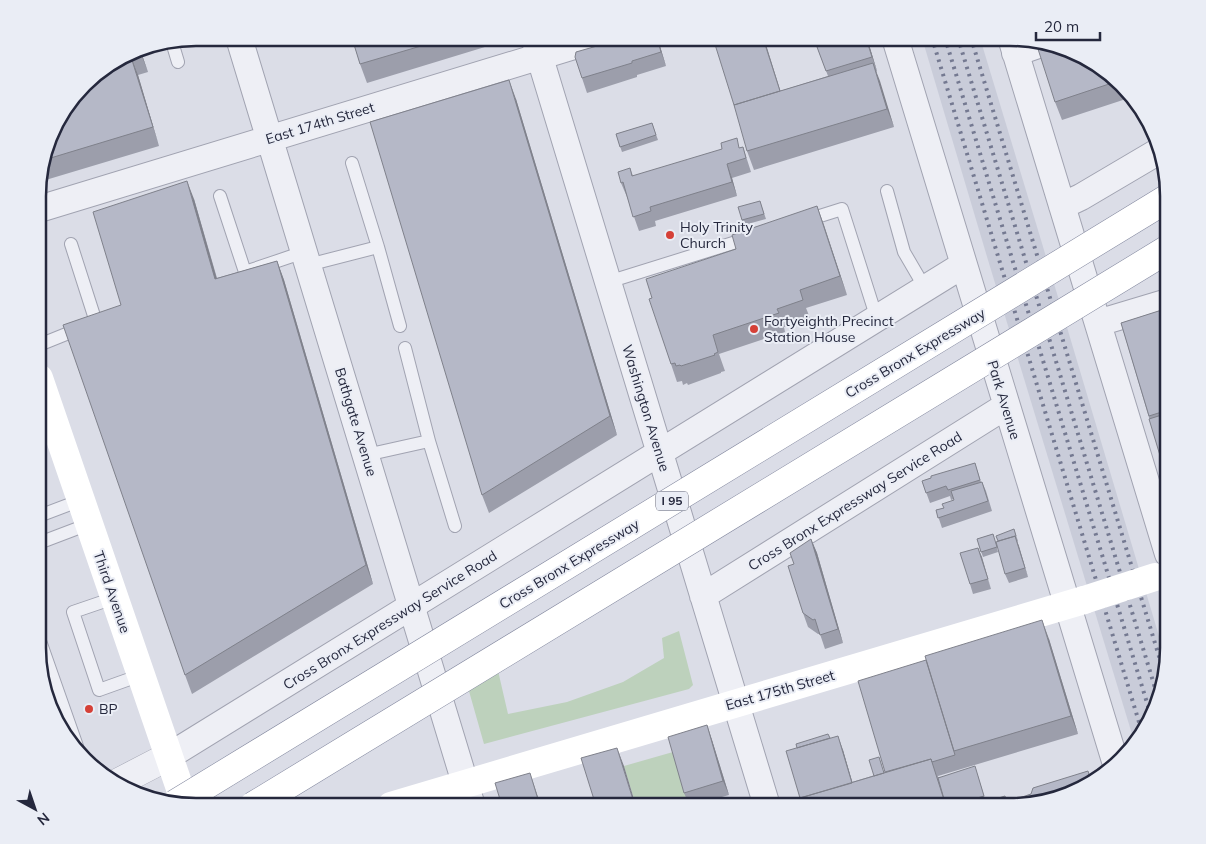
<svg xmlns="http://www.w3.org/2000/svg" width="1206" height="844" font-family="Mulish,sans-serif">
  <rect width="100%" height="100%" fill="#dbdde7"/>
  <path fill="#c9ccd9" d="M922 38H980L1041 240 1167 663 1160 699 1135 744 988 260Z"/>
  <path fill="#bdd1bc" d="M679 631 693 685 689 689 484 744 465 677 496 662 508 714 567 702 623 682 664 658 662 638Z
    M673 752 690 806H636L624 766Z"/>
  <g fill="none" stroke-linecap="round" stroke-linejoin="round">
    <g stroke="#a1a3b1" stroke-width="14">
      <path id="service" d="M172 42 178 62
        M352 163 378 247
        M887 191 904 252 925 288
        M220 196 245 272 304 252
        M804 221 842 209 877 319
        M308 265 378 247 400 326
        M608 282 749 238
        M39 345 96 322 71 244
        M429 441 455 526
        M366 455 429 441 405 348
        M39 516 81 500
        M39 543 89 524
        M114 598 73 612 99 690 141 675
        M39 638 78 749"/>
    </g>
    <g stroke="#a1a3b1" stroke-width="28">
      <path id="minor" d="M239 38 472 806
        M534 38 767 806
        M895 38 1115 761
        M1011 38 1168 554
        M1015 53 1044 43
        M1062 206 1081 197 1159 151
        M39 209 600 38
        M1098 323 1168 302
        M703 596 1006 406
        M169 756 963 265"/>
    </g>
    <g stroke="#a1a3b1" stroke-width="29">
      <path id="tertiary" d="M117 783 169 756"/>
    </g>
    <use href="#service" stroke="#eeeff5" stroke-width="12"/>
    <use href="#minor" stroke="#eeeff5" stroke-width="26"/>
    <use href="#tertiary" stroke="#eeeff5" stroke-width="28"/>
    <path stroke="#fff" stroke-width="28" d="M39 378 186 806
      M391 806 1084 600"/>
    <path stroke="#747991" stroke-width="4" stroke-dasharray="2.5 5" stroke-linecap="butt" d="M932 38 1142 732
      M945 38 1151 716
      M958 38 1159 701
      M971 38 1165 676"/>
    <g stroke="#82879e" stroke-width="29" stroke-linecap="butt">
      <path id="motorway-bridge" d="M175 804 1168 198
        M253 806 1168 249"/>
    </g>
    <path stroke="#fff" stroke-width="28" d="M1084 600 1155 577"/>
    <use href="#motorway-bridge" stroke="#fff" stroke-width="28"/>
  </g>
  <path fill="#9c9eab" d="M352 38H496L498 43 367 83 360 64Z
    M867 38 877 71 876 72 894 127 754 170 747 151 780 91 828 76 817 47Z
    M659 43 666 66 637 75V77L587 93 582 78Z
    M140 49 148 72 138 75 159 146 39 182V176L54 126 136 50Z
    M1106 70 1129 98 1062 120 1055 102Z
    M516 99 617 435 489 513 482 495Z
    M652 123 658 140 622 152 616 134Z
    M743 147 751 172 732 178 737 196 655 221 656 226 639 231 627 197 621 183 630 168 633 176Z
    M194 199 217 278 277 261 284 280 373 584 192 694 185 675 121 305Z
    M760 201 766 219 744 225 742 220Z
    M817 206 847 295 806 308 810 318 784 327 785 332 719 354 725 371 721 372V373L688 385 687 383 683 385 682 381 677 382 671 364 652 298 736 249Z
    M1168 308V482L1121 323Z
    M975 463 981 482H982L986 491 992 511 942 528 936 510 944 508 954 500V499L951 500 950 496 930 503 922 481Z
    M1014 529 1018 541 1017 542 1028 577 1009 583 1005 574Z
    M993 534 998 552 983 557 977 539Z
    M811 539 817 553 843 643 825 649 820 634H818L808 627 803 613 794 564Z
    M978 548 991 589 973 594 970 584Z
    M1049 639 1078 734 938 776V777L978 776 986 802H1007L1031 794 1088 771 1010 806H802L830 738 843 750 852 782 885 772Z
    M707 725 712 740 729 795 690 806 684 793Z"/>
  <path fill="#7f818b" d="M657 38 659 43 666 66 661 52Z
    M763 38H764L786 109 781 95Z
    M866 38H867L877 71 872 57Z
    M139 49H140L148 72Z
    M131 57 138 75 159 146 153 127Z
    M873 63 880 81 894 127 887 109Z
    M509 80 516 99 617 435 610 416Z
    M727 164 732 178 737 196 732 182Z
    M187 181 194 199 222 297 215 279Z
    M817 206 824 225 847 295 840 276Z
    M277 261 284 280 373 584 366 565Z
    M1015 536 1019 546 1028 577 1025 568Z
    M811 539 817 553 843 643 838 629Z
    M978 548 982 557 991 589 988 579Z
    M1042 620 1049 639 1078 734 1071 716Z
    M707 725 712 740 729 795 723 781Z
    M838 736 843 750 857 798 852 783Z
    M617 748 624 766 636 806H635Z
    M530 773 541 806H540Z"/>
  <path fill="#b5b8c7" stroke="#7f818b" d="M352 38H448L360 64Z
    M625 38H657L661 52 632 61V63L582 78 575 57 576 52Z
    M713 38H763L780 91 734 105Z
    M828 38H866L872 57 826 71 817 47 830 43Z
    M1051 44 1061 46 1106 70 1115 82 1055 102 1038 49Z
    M139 49 141 54 131 57 153 127 44 160 54 126 91 77 136 50Z
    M873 63 887 109 747 151 734 105Z
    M509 80 610 416 482 495 370 122Z
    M652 123 656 135 620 147 616 134Z
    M737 138 739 148 743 147 746 158 727 164 732 182 650 207 651 211 633 217 623 182 621 183 618 172 630 168 632 176 722 149 721 143Z
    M187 181 215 279 277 261 366 565 185 675 63 325 121 305 93 212Z
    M760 201 764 214 742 220 738 207Z
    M817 206 840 276 800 290 803 300 777 309 779 313 713 335 718 352 714 354 715 355 681 366 680 365 676 366 675 363 671 364 649 299 652 298 646 279 736 249 732 235Z
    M1168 308V410L1149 416 1121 323Z
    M1168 413V482L1149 419Z
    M975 463 980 480 948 490 946 486 926 493 922 481 931 478V476Z
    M982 482 988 501 938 518 936 510 944 508 942 504 954 500 951 491Z
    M1014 529 1016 536 998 541 996 536Z
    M993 534 997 547 981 552 977 539Z
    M1015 536 1025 568 1005 574 996 542Z
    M811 539 838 629 820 635 815 619 813 620 803 613 788 566 794 564 790 553Z
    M978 548 988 579 970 584 960 553Z
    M1042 620 1071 716 954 751 925 656Z
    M926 660 955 755 932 762 931 759 885 772 858 681Z
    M707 725 723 781 684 793 668 737Z
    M828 734 830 738 797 748 796 744Z
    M838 736 852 783 800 798 786 751Z
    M617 748 635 806H596L581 758Z
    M879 757 884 773 874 776 869 760Z
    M931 759 946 806H802L800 798Z
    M975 766 984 796 950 806H946L938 778Z
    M1088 771 1091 781 1080 790 1010 806H972L1005 796 1007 802 1031 794 1033 788Z
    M530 773 540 806H502L495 783Z
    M441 804 442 806H433Z"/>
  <g fill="#d54037" stroke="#eaedf5" stroke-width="2">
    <circle cx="670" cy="235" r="5"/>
    <circle cx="754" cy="329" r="5"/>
    <circle cx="89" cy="709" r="5"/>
  </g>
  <g text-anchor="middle" stroke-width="4" stroke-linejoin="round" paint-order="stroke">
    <rect fill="#eaedf5" stroke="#606374" stroke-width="1" x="656" y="491.5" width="32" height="19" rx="4"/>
    <g font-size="12" font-weight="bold" fill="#25283d">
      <text x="672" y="505">I 95</text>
    </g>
    <g font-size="14" fill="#25283d" stroke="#eaedf5">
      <text transform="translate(320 123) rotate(-17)" y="5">East 174th Street</text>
      <text transform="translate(915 353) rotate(-31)" y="5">Cross Bronx Expressway</text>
      <text transform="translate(1004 400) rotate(73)" y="5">Park Avenue</text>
      <text transform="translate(646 408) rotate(73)" y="5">Washington Avenue</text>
      <text transform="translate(356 422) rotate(73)" y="5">Bathgate Avenue</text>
      <text transform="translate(855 501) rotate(-32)" y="5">Cross Bronx Expressway Service Road</text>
      <text transform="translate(569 564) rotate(-31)" y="5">Cross Bronx Expressway</text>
      <text transform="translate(112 592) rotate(71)" y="5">Third Avenue</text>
      <text transform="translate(390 620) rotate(-32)" y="5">Cross Bronx Expressway Service Road</text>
      <text transform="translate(780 690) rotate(-16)" y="5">East 175th Street</text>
    </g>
    <g font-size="14" fill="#25283d" stroke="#eaedf5" text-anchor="start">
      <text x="680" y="232">Holy Trinity<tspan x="680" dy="16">Church</tspan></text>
      <text x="764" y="326">Fortyeighth Precinct<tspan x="764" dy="16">Station House</tspan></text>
      <text x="99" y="714">BP</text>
    </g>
  </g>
  <path d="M0 0H1206V844H0ZM196 46H1010A150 150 0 0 1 1160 196V648A150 150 0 0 1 1010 798H196A150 150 0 0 1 46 648V196A150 150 0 0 1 196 46Z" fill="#eaedf5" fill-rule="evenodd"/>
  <path fill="none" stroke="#25283d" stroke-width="2.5" d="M196 46H1010A150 150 0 0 1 1160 196V648A150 150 0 0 1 1010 798H196A150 150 0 0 1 46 648V196A150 150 0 0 1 196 46Z"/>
  <g transform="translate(35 809) rotate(140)" stroke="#eaedf5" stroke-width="4" paint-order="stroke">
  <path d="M0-4L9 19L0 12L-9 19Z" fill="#25283d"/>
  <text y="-8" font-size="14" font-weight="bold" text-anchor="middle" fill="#25283d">N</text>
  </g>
  <path d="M1036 32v8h64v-8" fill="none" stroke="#25283d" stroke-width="2.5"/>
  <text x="1044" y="32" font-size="15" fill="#25283d" stroke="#eaedf5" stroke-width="4" paint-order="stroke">20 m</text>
</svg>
